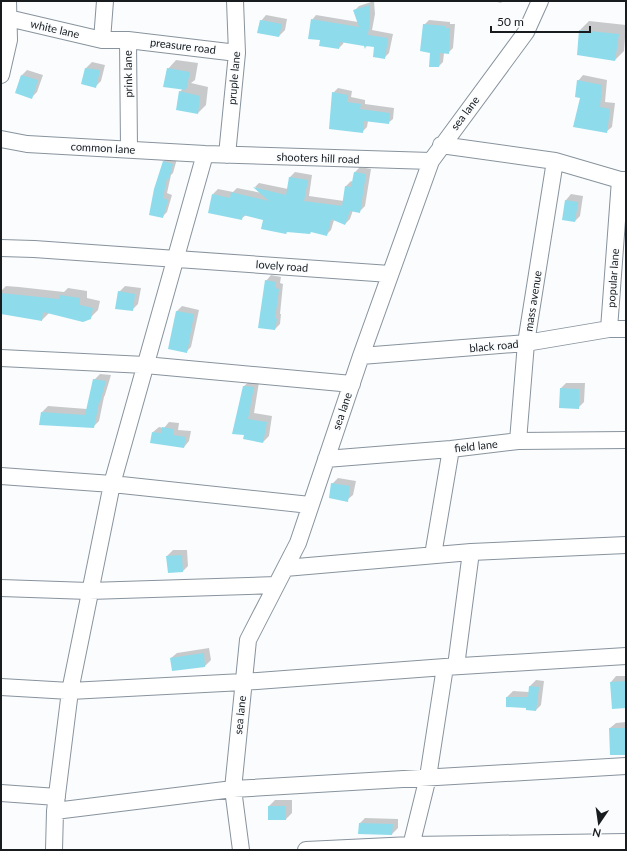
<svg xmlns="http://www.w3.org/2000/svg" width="627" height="851" font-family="Lato,sans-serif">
  <rect width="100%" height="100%" fill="#fafcfe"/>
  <path fill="#0003" d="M374 1 375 14 372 30 393 34 389 53 384 58 375 46 368 45 366 47 365 45 344 41 343 44 339 48 321 39 312 20 316 15 358 22 355 10 359 6Z
    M493 1H503L501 3Z
    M266 15 287 19 285 30 279 36 261 21Z
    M429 20 450 22V24H455L453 48 448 53H444L443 62 439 66 424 25Z
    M589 21 626 25 624 51 615 60 578 54 580 30Z
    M176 60 198 63 195 80 191 83 208 87 206 105 198 113 180 92 183 88 168 69Z
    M92 62 105 65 101 81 96 86 86 68Z
    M27 70 43 75 37 92 31 98 22 75Z
    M583 75 607 80 605 102 615 103 612 127 606 132 581 98 578 81Z
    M338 88 352 91 351 97 365 100V104L394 108 393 119 388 123 368 121 367 127 362 132 333 93Z
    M168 157 177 159 173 173 171 175 167 193 172 195 167 212 162 217 163 162Z
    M360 167 371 169 365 206 360 211 353 210 350 219 345 224 334 220 331 230 326 235 246 215 241 219 213 194 218 189 233 192 237 188 262 193 255 187 259 183 288 189 290 177 295 172 312 175 309 196 344 201 346 186 351 181 353 182 355 172Z
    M571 194 583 196 580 216 575 221 566 200Z
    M271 275 281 277 280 283 283 284 280 314H281L280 324 275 329 266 281Z
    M6 286 19 287 64 292 68 288 87 291V298L100 301 98 310 90 318 49 313 42 320 1 313V291Z
    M125 286 141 288 138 304 132 310 119 292Z
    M182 306 199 310 191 347 186 352 177 311Z
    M100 374 111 375 105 395 104 397 99 421 93 427 42 412 48 406 87 409 94 380Z
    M250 381 259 382 254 413 272 416 269 436 263 442 244 438V386Z
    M566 383H585L584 402 578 408 561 388Z
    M169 422 179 423 178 430 191 431 189 441 184 447 153 432 159 427 164 428Z
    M338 478 356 481 353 495 347 500 332 484Z
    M173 550H187L188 566 183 571 167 556Z
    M209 648 211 660 205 666 173 670 171 658 177 653Z
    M616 676H626V707L611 682Z
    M536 680 544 681 541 705 536 710 507 697 513 691 529 692 530 686Z
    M626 722V754L610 728 616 723Z
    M275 800H292V813L286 819 269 806Z
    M365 818 398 819V828L392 834 360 823Z"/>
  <path fill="#8edbeb" d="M370 5V19L368 35 388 38 385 59 373 57 374 47 366 46 365 49 364 46 340 42 339 49 319 46 320 40 308 39 311 19 359 27 353 10Z
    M260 20 282 24 279 37 257 33Z
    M423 24 446 26 445 28H450L449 54 440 53 439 67H429L430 53 420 51Z
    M579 30 619 34 615 61 577 55Z
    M85 68 100 70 96 88 81 84Z
    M167 68 190 72 186 90 163 87Z
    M21 75 38 80 32 99 15 93Z
    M577 80 602 85 600 107 610 109 607 133 573 127 580 98 575 97Z
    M179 91 200 96 198 114 176 110Z
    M332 92 348 95 347 102 361 104 360 109 390 113 389 124 364 121 363 133 329 129Z
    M163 161 173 164 169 179 167 178 163 198 168 200 163 218 149 215 154 189Z
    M354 172 366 174 360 213 350 211 345 225 331 219 327 236 311 232 310 234 287 232 286 234 261 229 263 220 243 215 242 220 208 213 212 194 230 198 231 192 269 201 253 187 286 195 289 177 308 180 304 201 342 206 345 186 351 187Z
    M565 200 578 202 575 222 562 220Z
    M265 280 276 282 275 288 279 289 275 319H277L275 330 258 328Z
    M118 291 135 294 133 311 115 309Z
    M1 293 59 299 60 295 80 298V305L93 308 91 319 83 322 43 312 42 321 1 314Z
    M176 311 194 314 187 353 168 349Z
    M93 379 106 381 100 402H99L94 428 39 425 41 412 85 415Z
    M243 386 254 387 248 419 267 422 263 443 243 439 244 435 232 434Z
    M560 388 579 389V409L559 408Z
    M162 427 173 429V435L186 437 184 448 150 443 152 432 161 433Z
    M331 483 350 486 348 502 329 498Z
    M182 555 183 572 168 573 166 556Z
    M204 653 205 667 172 671 170 658Z
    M626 681V708L612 709 610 682Z
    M529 686 539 687 536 711 526 710V708L506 707V697H528Z
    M609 728H626V755H610Z
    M268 806H286V820H268Z
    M359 823 393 824 392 835 358 834Z"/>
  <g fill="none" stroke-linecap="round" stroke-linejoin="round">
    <g stroke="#88939d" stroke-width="18">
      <path id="minor" d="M105 1 102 40H128L129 149
        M8 18 102 40
        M128 40 237 53
        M1 75 9 40 8 1
        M1 139 27 144 205 154 431 161
        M441 145 555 161 620 180H626
        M227 155 237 53 235 1
        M1 248 34 249 390 274
        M609 329 620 180
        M361 356 526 343 609 329H626
        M1 358 145 365 352 384
        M518 441 526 343 555 161
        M326 459 451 449 518 441 626 440
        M1 476 112 484 310 505
        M433 555 451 449
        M285 568 471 552 626 545
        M1 588 89 591 276 585
        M456 666 471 552
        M1 687 70 691 243 682 445 667 626 656
        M1 793 57 797
        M55 811 233 789 626 766
        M54 850 55 811 70 691 112 484 205 154
        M241 850 233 789 248 640 298 543 361 356 431 161 526 32 540 1
        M306 850 411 845 626 842
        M410 850 428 777 445 667"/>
    </g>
    <use href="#minor" stroke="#fff" stroke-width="16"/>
  </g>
  <g text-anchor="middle" stroke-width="3.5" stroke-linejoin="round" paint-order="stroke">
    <g font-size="11" fill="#181c1f" stroke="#fafcfe">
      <text transform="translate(55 29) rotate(13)" y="4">white lane</text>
      <text transform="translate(183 46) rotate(7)" y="4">preasure road</text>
      <text transform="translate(128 74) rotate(-91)" y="4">prink lane</text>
      <text transform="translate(234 78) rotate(-85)" y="4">pruple lane</text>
      <text transform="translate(465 113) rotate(-53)" y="4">sea lane</text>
      <text transform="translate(103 148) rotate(3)" y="4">common lane</text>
      <text transform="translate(318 158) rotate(2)" y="4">shooters hill road</text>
      <text transform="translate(282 266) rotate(4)" y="4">lovely road</text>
      <text transform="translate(613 278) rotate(-86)" y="4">popular lane</text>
      <text transform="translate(533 301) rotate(-81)" y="4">mass avenue</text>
      <text transform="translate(494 346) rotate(-5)" y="4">black road</text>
      <text transform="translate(342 411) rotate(-71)" y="4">sea lane</text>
      <text transform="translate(476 446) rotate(-6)" y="4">field lane</text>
      <text transform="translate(240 715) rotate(-84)" y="4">sea lane</text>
    </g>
  </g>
  <rect width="627" height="851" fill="none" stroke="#181c1f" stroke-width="4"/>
  <g transform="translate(599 823) rotate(193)" stroke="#fafcfe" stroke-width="3" paint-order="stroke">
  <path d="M0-3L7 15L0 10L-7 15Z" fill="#181c1f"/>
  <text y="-6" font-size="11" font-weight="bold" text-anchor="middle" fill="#181c1f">N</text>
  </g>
  <path d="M491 26v6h99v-6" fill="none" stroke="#181c1f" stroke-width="2"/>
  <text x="497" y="26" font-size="12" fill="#181c1f" stroke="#fafcfe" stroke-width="3" paint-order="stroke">50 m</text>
</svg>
